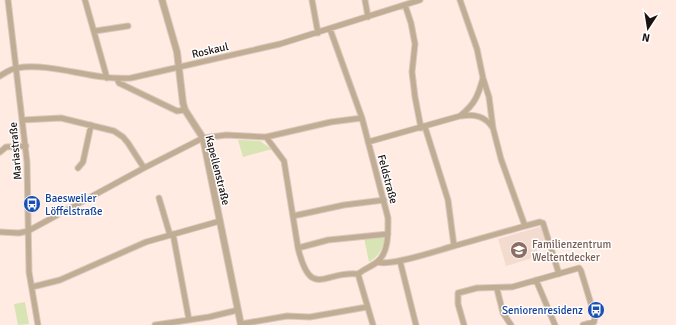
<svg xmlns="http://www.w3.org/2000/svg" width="676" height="325" font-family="Signika,sans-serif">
  <rect width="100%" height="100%" fill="#ffebe2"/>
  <path fill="#f4dbcf" d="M543 226 547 240 535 244 539 256 506 266 498 239Z"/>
  <path fill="#d8e4b4" d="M238 140 260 141 273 150H268L243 157Z
    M382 236 385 237C384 248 378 257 369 262L364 238Z
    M25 302 29 324 18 325 14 304Z"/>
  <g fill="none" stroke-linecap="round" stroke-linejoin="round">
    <g stroke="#dbc8c0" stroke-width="7">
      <path id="minor" d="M8 0 27 162 29 272 38 325
        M85 0 107 78
        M312 0 318 33
        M365 0 368 17
        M405 5 411 23 415 44 412 72 415 97 421 128
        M330 29 362 118 388 218C388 232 389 253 377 262 371 267 364 269 358 274
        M95 31 128 26
        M0 76C5 73 10 69 17 68 53 62 93 81 131 78L280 44 420 0
        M117 79 119 83 177 111 185 110
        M461 116C475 114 485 116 493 128
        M23 120 61 118 114 131 123 137 128 143 144 168
        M425 127 448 200 454 246 525 226 501 159 493 128 489 97 483 78 477 49 460 0
        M266 137 284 161 298 248C311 301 325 270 358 274
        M368 142 460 116C475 104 478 96 483 78
        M0 152 6 147 26 146
        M78 168 83 162 91 125
        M159 198 170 235
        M293 216 344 205 384 200
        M525 226 540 222 543 223 559 274
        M0 232 19 233 28 231 144 168 203 138 226 135 266 137 331 122 362 118
        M173 234 189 320
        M298 248 328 240 388 234
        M400 261 416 325
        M377 262C390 267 439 250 454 246
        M358 274 373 325
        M536 280 555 325
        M32 287 60 280 146 242 220 221
        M497 289 503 313 511 325
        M241 324 287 316 310 317 367 307
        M155 325 209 317 238 310
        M464 325 458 304V293L477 288 512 287 579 268 581 271 595 317 594 322 583 325"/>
    </g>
    <g stroke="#dbc8c0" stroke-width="8">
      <path id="tertiary" d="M162 0 177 52 183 103 185 110 203 138 241 325"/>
    </g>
    <use href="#minor" stroke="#c1ad94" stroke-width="5"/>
    <use href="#tertiary" stroke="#c1ad94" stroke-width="6"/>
  </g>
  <defs>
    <g id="bus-disc" transform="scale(0.9)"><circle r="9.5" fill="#1a4fb4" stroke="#fff"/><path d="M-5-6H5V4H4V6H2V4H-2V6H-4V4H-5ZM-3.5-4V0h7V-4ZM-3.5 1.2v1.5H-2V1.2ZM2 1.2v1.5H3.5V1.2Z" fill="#fff"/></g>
    <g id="school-disc" transform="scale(0.9)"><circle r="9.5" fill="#8d6e63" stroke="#fff"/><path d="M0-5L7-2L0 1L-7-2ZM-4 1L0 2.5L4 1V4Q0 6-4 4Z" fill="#fff"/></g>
  </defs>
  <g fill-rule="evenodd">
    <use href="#bus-disc" x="32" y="204"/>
    <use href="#school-disc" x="519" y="250"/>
    <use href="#bus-disc" x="596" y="310"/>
  </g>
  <g text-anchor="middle" stroke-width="3" stroke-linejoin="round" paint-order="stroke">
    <g font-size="11" fill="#1b120f" stroke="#fff">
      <text transform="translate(210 50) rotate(-13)" y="4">Roskaul</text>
      <text transform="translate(15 151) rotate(-95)" y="4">Mariastraße</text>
      <text transform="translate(218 170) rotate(76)" y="4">Kapellenstraße</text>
      <text transform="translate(388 179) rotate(75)" y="4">Feldstraße</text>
    </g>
    <g font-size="11" fill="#164399" stroke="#fff" text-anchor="start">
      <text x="45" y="202">Baesweiler<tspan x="45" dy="13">Löffelstraße</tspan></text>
      <text x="583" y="314" text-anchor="end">Seniorenresidenz</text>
    </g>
    <g font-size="11" fill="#785e54" stroke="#fff" text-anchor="start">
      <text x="532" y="248">Familienzentrum<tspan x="532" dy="13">Weltentdecker</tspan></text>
    </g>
  </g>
  <g transform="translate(648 28) rotate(192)" stroke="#ffffff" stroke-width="3" paint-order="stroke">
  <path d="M0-3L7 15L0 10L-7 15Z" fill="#1b120f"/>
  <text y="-6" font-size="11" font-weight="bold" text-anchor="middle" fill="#1b120f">N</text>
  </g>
</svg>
